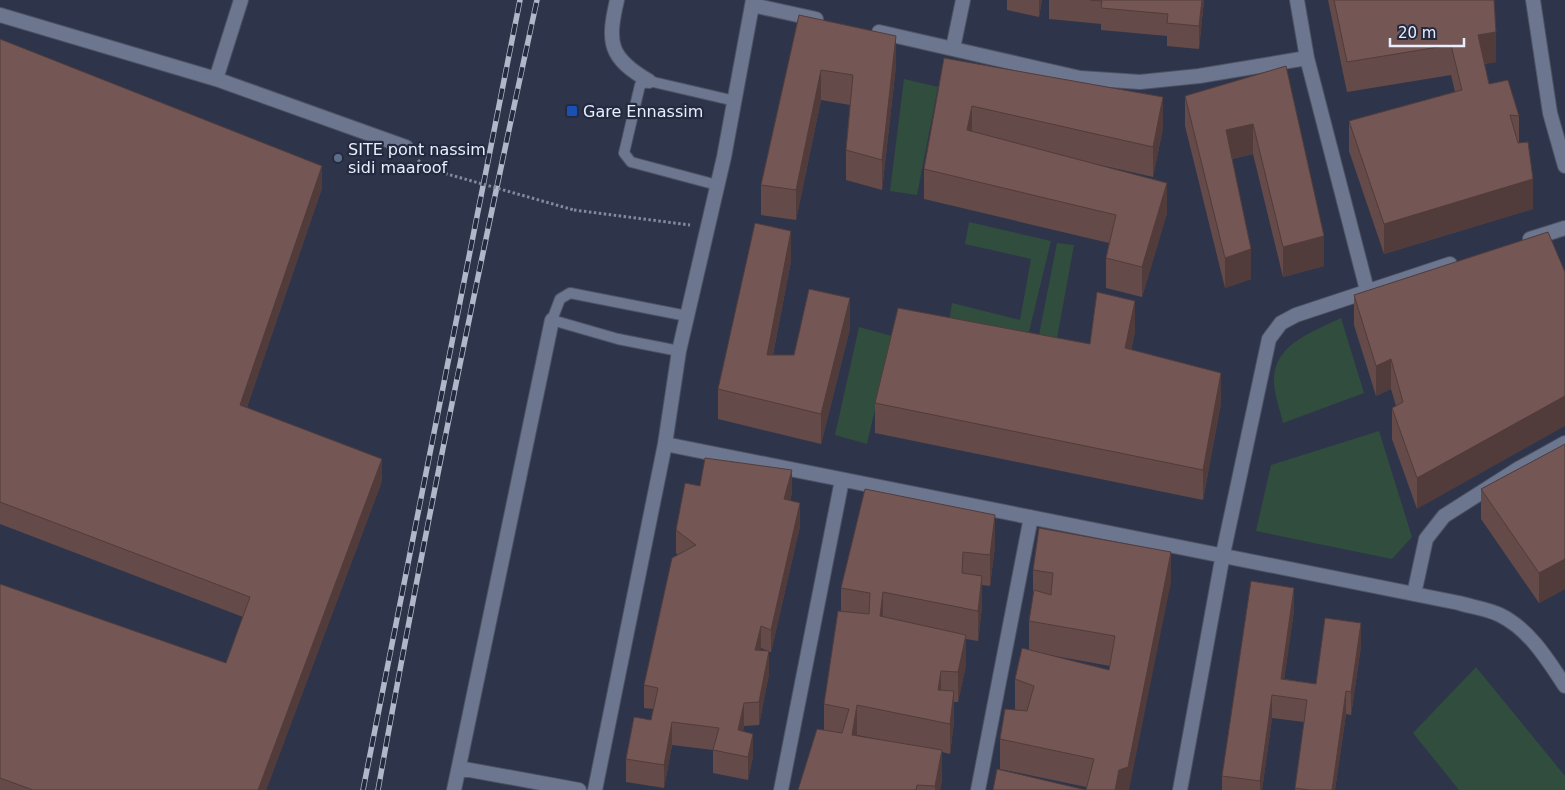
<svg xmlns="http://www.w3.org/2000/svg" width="1565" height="790" font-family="'DejaVu Sans',sans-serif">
  <rect width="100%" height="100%" fill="#2e354b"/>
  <path fill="#304d3d" d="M904 79 938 87 917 195 890 191Z
    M969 222 1051 241 1027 340 949 322 952 303 1020 320 1031 259 965 244Z
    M1057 243 1074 245 1055 349 1037 345Z
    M1341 318 1364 393 1283 423C1280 409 1273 392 1274 377 1276 343 1315 331 1341 318Z
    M859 327 892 336 867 444 835 435Z
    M1379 431 1412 537 1392 559 1256 531 1271 465Z
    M1476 667 1565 776V790H1459L1413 733Z"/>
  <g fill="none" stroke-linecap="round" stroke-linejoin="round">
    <g stroke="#4d5365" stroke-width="12">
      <path id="service" d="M717 185 631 162 624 153 640 85 649 81 735 101
        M679 351 618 339 552 320 560 299 570 293 687 316"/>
    </g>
    <g stroke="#4d5365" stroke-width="16">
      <path id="minor" d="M617 0C607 43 609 58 649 81
        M1297 0 1307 58
        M1533 0 1550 113 1565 166
        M752 5 816 19
        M0 15 216 79 406 147
        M879 32 1080 78 1140 82 1199 76 1307 58 1367 290
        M953 48 963 0
        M216 79 241 0
        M1530 239 1565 228
        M665 444 1459 603C1472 607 1488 609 1500 615 1529 629 1548 660 1565 686
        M1414 594 1426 539 1444 516 1518 469 1565 443
        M459 768 579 790
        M454 790 552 320
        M595 790 665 444 679 351 724 157 753 0
        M781 790 842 480
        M978 790 1031 517
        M1180 790 1223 554 1269 339 1281 323 1296 315 1450 264"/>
    </g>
    <path stroke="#848a9d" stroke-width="3" stroke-dasharray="2.5 2.5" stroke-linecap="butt" d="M418 160 426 168
      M574 210 690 225"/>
    <use href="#service" stroke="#6d768f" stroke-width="10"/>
    <use href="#minor" stroke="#6d768f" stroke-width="14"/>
    <g stroke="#b1b7c8" stroke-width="5.5">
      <path id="rail" d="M363 790 520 0
        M378 790C425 526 480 262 537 0"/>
    </g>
    <use href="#rail" stroke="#242b40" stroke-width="4" stroke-dasharray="11" stroke-linecap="butt"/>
    <path stroke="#848a9d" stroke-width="3" stroke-dasharray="2.5 2.5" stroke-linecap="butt" d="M426 168 574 210"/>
  </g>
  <path fill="#644a48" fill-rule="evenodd" d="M1007 0H1042L1039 17 1007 10Z
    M1049 0H1204L1199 49 1167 46V36L1101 30V24L1049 19Z
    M1328 0H1494L1496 62 1484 64 1489 84 1519 116V143L1533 209 1384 254 1349 151V121L1455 92 1451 75 1347 92Z
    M799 15 896 66 882 190 846 180V150L850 105 821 100 796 220 761 215V185Z
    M0 39 322 188 247 407 382 481 266 790H0V584L226 663 243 617 0 524Z
    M944 58 1163 128 1153 177 1096 164 1167 213 1142 297 1106 288V258L1109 243 924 199V169Z
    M1286 66 1324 266 1283 277 1253 154 1232 159 1251 279 1225 288 1185 126V96Z
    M1548 232 1417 509 1392 439V408L1396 406 1391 389 1376 396 1354 325V295Z
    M791 261 773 355H794L850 328 821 444 718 419V389Z
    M1135 332 1131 350 1221 403 1203 500 875 433V403Z
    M1565 444V589L1539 603 1481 519V489Z
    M700 486 792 493 790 501 800 526 771 652H769V674L759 725 744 726 743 731 753 756 748 780 713 773V750L672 745 664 788 626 782V759L651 720 653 709 644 708V685L678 555 676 553V530ZM761 648 768 651H760Z
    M865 489 995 545 990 586 982 585V606L978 641 966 639V665L958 702H954V721L950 754 942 752V780L940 790H798L824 730V704L841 612V588ZM857 735 886 741 857 736Z
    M1033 570 1171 582 1086 790V787L1000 769V739L1019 711 1015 709V679L1029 650V621L1033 598ZM1044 654 1110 666 1109 670Z
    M1294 610 1284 679 1316 684 1361 646 1351 715 1346 714 1335 790H1295L1304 722 1272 718 1262 790H1222V776Z"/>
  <path fill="#513c3b" d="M1039 0H1042L1039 17Z
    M1202 0H1204L1199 49V26Z
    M1496 32V62L1478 65V35Z
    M896 36V66L882 190V160Z
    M821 70V100L796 220V190Z
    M1163 97V128L1153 177V147Z
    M972 106V136L967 130Z
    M1253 124V154L1226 160V130Z
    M322 166V188L240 427V405Z
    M1533 179V209L1384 254V224Z
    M1167 183V213L1142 297V267Z
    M791 231V261L767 385V355Z
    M1324 236V266L1283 277V247Z
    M1251 249V279L1225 288V258Z
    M850 298V328L821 444V414Z
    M1135 301V332L1125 378V348Z
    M1391 359V389L1376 396V366Z
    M1221 373V403L1203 500V470Z
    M1565 396V426L1417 509V478Z
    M382 459V481L266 790H258Z
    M792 470V493L784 522V499Z
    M800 503V526L771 652V630Z
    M995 515V545L990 586V555Z
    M1171 552V582L1129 790H1115L1119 770Z
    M1565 559V589L1539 603V573Z
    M982 576V606L978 641V611Z
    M1294 588V610L1282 696 1281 679Z
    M883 592V622L880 616Z
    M1361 623V646L1351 715V692Z
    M761 626V648L755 673V650Z
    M966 635V665L958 702V672Z
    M769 651V674L759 725V702Z
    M941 671V701L938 690Z
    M954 691V721L950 754V724Z
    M1346 691V714L1335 790H1332Z
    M1272 695V718L1262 790H1260V781Z
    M744 703V726L738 752V730Z
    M857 705V735L852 765V735Z
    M672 722V745L664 788V765Z
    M753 734V756L748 780V757Z
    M942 750V780L940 790H935V786Z"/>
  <path fill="#745654" stroke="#513c3b" d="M1090 0H1202L1199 26 1167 23 1168 14 1101 8 1102 1Z
    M1334 0H1494L1496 32 1478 35 1489 84 1508 80 1519 116 1510 115 1518 143 1528 142 1533 179 1384 224 1349 121 1462 90 1451 45 1347 62Z
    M799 15 896 36 882 160 846 150 853 75 821 70 796 190 761 185Z
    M0 39 322 166 240 405 382 459 258 790H33L0 778V584L226 663 250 597 0 502Z
    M944 58 1163 97 1153 147 972 106 967 130 1167 183 1142 267 1106 258 1116 215 924 169Z
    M1286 66 1324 236 1283 247 1253 124 1226 130 1251 249 1225 258 1185 96Z
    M755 223 791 231 767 355H794L809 289 850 298 821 414 718 389Z
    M1548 232 1565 272V396L1417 478 1392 408 1403 402 1391 359 1376 366 1354 295Z
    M1097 292 1135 301 1125 348 1221 373 1203 470 875 403 898 308 1090 344Z
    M1565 444V559L1539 573 1481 489Z
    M705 458 792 470 784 499 800 503 771 630 761 626 755 650 769 651 759 702 744 703 738 730 753 734 748 757 713 750 719 728 672 722 664 765 626 759 634 717 651 720 658 688 644 685 672 558 696 545 676 530 685 483 700 486Z
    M865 489 995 515 990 555 963 552 962 573 982 576 978 611 883 592 880 616 966 635 958 672 941 671 938 690 954 691 950 724 857 705 852 735 942 750 935 786 917 785 916 790H798L817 729 842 733 849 709 824 704 838 611 869 614 870 593 841 588Z
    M1039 528 1171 552 1128 767 1119 770 1115 790H993L997 769 1086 790 1094 759 1000 739 1005 709 1027 711 1034 686 1015 679 1022 648 1109 670 1115 636 1029 621 1034 590 1051 595 1053 573 1033 570Z
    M1251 581 1294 588 1281 679 1316 684 1325 618 1361 623 1351 692 1346 691 1332 790H1310L1295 788 1307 700 1272 695 1260 781 1222 776Z"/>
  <rect fill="#1a4fb4" stroke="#242b40" stroke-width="2" x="566" y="105" width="12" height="12" rx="2.5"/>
  <circle fill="#5c6f8a" stroke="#242b40" stroke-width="2" cx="338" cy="158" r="5"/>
  <g text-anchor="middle" stroke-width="4.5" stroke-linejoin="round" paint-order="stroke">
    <g font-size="16" fill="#e9eefd" stroke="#242b40" text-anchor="start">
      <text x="583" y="117">Gare Ennassim</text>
      <text x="348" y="155">SITE pont nassim<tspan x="348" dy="18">sidi maaroof</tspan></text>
    </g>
  </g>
  <path d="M1390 38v8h74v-8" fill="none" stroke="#e9eefd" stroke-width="2.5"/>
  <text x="1398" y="38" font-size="15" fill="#e9eefd" stroke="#242b40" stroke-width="4" paint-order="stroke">20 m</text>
</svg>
